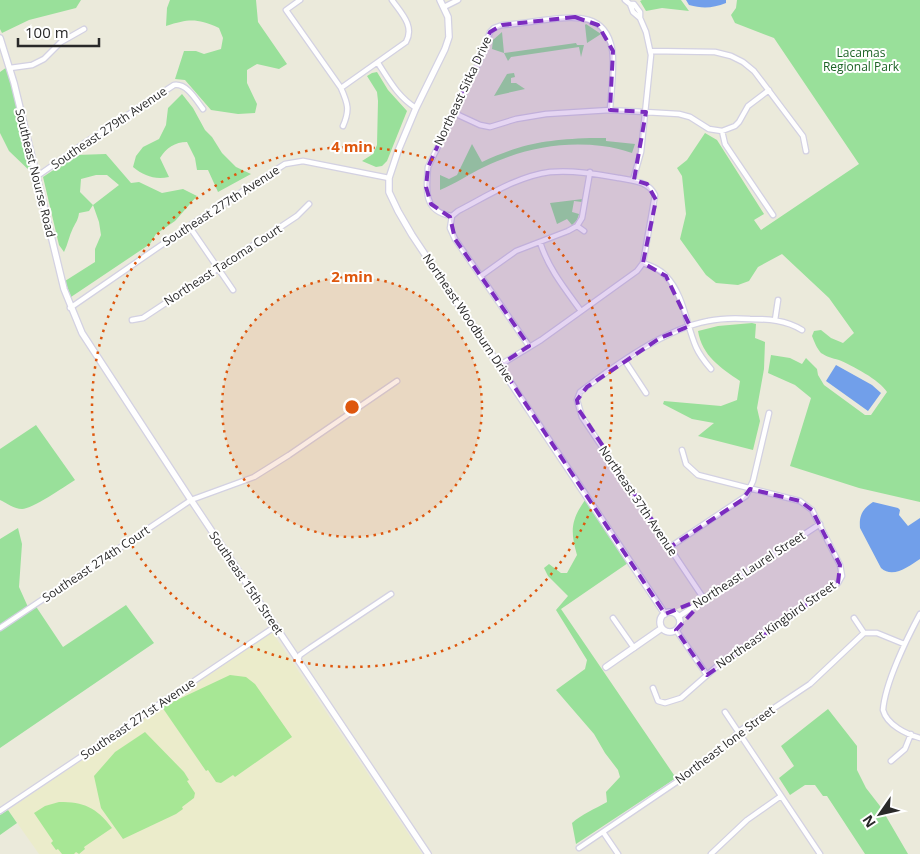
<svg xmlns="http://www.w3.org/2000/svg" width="920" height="854" font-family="'Open Sans',sans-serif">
  <rect width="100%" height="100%" fill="#ebeadb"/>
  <path fill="#ebeccb" d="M272 632 422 854H39L8 810Z"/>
  <path fill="#99e09a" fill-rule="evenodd" d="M0 0H81L76 8 29 20 2 33 0 29Z
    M170 0H256L258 22 287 64 279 69 257 64 247 70V83L257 104 255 113 238 114 211 110 185 80 175 79 184 51H196L204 54 221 49 223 38 219 28C196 18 189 19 166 26L167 8Z
    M642 0H681L689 11 662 8 646 11 640 1Z
    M737 0H920V502L859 488 790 466 811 398 795 385 768 373 771 355 790 358 802 364 806 358 817 369 818 375 824 385 865 415H871L887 392C880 380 851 365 839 360 832 358 827 357 821 353 817 349 814 341 812 336L814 331 821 330 831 338 843 343 854 333 829 298 782 254 758 267 749 281 738 285 716 283 706 275 680 239 686 214 682 176 677 168 687 160 705 133 717 140 764 214 754 220 761 230 859 164 774 38 735 23 731 15 736 8Z
    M586 24 601 34 587 43 585 25Z
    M502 32 504 53 492 49 493 40Z
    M576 43 577 45H584L581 57 579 47 511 57 508 61 504 53Z
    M7 67 33 174 9 151 0 133V72Z
    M377 72 388 90 407 111 387 161 382 166 376 167 362 161 373 154 377 145 378 101 377 92 367 76 372 73Z
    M514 73 515 77 511 78V83H516L525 89 494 96 507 74Z
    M182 94 193 108 205 130 212 137 222 153 236 167 251 174 218 192 208 170H197L195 158 187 142C175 142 166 148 160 158L169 177C155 180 144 176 133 167L136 156 143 147 159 139 166 125 168 108Z
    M590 138H606V141L635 144 632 153C623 150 612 147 602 146 561 141 521 149 484 167 469 174 455 184 440 190V175L449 179 457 175 472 144 482 162C523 143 546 140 590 138Z
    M106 154 131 183 139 182 162 193 183 189 197 196 175 221 156 234 150 244 71 297 65 281 95 262V249L101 235 99 222 93 205 89 211 79 213C78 220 76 222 73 228 69 236 68 244 64 252L59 245 43 177 76 155ZM96 175H107L119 185 93 205 80 192 81 179Z
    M583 199 582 202 574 201 572 212 579 214 577 220 572 225 567 219 557 224 550 203Z
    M752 323 756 324 755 338 765 342 764 369 757 408 760 421 753 450 698 436 714 423 692 419 663 404 664 401 721 406 737 400 740 381C721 368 702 356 698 331L718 326Z
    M36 425 75 480C64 487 32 509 22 509 14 509 7 503 0 500V449Z
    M585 500 628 563 561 609 676 778 576 844 572 823C582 814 595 809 607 802L606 792 620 777 618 770 605 753 594 734 556 690 585 669 587 660 556 610 568 596 548 576 544 568 549 564 561 573H567L577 555C570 531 571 520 585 500Z
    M18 528 22 544 19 587 28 607 0 625V539Z
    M35 605 63 647 126 605 154 643 0 748V629Z
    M828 709 857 746V770L866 788 880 806 908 854H865L827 796H823L815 785H805L790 795 779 778 794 766 781 746Z
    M8 810 17 823 0 835V815Z"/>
  <path fill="#a7e795" d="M230 675 246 677 255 684 292 737 235 777 233 775 221 783 216 782 208 770 206 771 162 707Z
    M145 732 184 772 189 780 187 781 195 793 194 798 182 807 183 809 176 814 123 839 101 808 94 776 115 752Z
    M59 802C84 802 96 807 112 828L84 847 85 849 79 854 76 852 74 854H62L58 849 56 850 51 843 53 841 34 813 45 806Z"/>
  <path fill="#719fea" d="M686 0H726V3C713 8 703 9 689 5Z
    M836 365 872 385 881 393 868 411 826 381Z
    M873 502 898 508 900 510 899 515 908 526 920 518V559C909 566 893 579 881 568L860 528C859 516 862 509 873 502Z"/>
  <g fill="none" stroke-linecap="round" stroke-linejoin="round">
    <g stroke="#d3d1e2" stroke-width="7">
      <path id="minor" d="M300 0 286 10 341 88C348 104 350 110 343 126
        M625 0 630 4H634L640 12V18L646 32 651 55 641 152 633 180
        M630 4 633 12 640 18
        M444 7 458 0
        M650 51 715 52 731 56 743 62 754 71 803 136 806 151
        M378 63C389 80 398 97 416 108
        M10 68 32 65 44 59 61 42 84 29
        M341 88 406 42C415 26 401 13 392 0
        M454 113 480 125 490 127 516 119 546 114 610 110 679 114 690 117 709 129 722 131 735 126 739 122 748 106 769 90
        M722 131 725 144 731 153 773 215
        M36 177 83 144 174 85C187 83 196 100 203 109
        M452 216 458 211C487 196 518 176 550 172 574 170 596 174 619 178 634 181 648 181 655 195L643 263 637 271 541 340 500 365
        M452 216C423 212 426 189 428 167L480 60 490 32 494 28 502 25C516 24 530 22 544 20 572 17 605 11 612 49 615 65 611 93 610 110
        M452 216 450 228 455 239 529 346
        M189 226 233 290
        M577 226 584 231
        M540 242C548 268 565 289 581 311
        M643 263C651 266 660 269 666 276 684 295 686 324 696 347 700 356 705 362 711 369
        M481 276 516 251 568 231 577 226 582 218 590 172
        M70 308 189 226 285 164 303 161 389 178
        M132 320 143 318 297 216 309 204
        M775 320 778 300
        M625 361 646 393
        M670 547 746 496 753 481 769 413
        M704 599 582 417 577 400 580 392C615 365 665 329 708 321 722 318 736 318 750 319 768 319 786 320 802 330
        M920 614C907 638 885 683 883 710 887 725 906 734 920 738
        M678 617 820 524
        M613 618 634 648
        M854 618 864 633H877L904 644
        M0 628 191 500 254 477 289 455 397 381
        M676 630 707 675
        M298 659 300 655 310 648 391 594
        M653 688 658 701 665 703 681 698 722 662 838 583 842 576 840 565 812 510 800 501 698 475 686 464 682 450
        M725 712 820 854
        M891 761 905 749 911 734
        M0 811 276 626
        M603 832 618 854
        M579 848 678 781 729 743 738 732 810 684 864 633
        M711 854 747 820 781 796"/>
    </g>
    <g stroke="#d3d1e2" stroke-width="8">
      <path id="tertiary" d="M440 0 448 17 449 37 445 49 416 108 398 151 389 178V192L398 211 412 235 665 614
        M0 38 14 83 64 289 82 333 191 500 428 854
        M660 622a10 10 0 1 1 20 0a10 10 0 1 1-20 0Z
        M606 667 662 628"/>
    </g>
    <use href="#minor" stroke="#fff" stroke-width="4.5"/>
    <use href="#tertiary" stroke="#fff" stroke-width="5.5"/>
  </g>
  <path fill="#7b2cbf" fill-opacity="0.2" stroke="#7b2cbf" stroke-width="4" stroke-dasharray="10 6" stroke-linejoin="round" d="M575 17 598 25 613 51 610 110 646 112 634 180 647 184 656 200 643 263 666 276 690 326 660 338 587 387 577 400 579 410 670 547 742 500 750 489 800 501 812 510 840 565 838 583 707 675 676 630 707 597 665 614 500 365 529 346 455 239 450 217 431 204 426 187 428 167 490 32 502 25Z"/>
  <circle cx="352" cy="407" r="130" fill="#de570d" fill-opacity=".12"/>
  <g fill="none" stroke="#de570d" stroke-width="2.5" stroke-dasharray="2.5 5">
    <circle cx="352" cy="407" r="130"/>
    <circle cx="352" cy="407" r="260"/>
  </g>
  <g text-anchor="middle" stroke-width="4" stroke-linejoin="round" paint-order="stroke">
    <g font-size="12" fill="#1c6326" stroke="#fff">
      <text x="861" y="57">Lacamas<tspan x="861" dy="14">Regional Park</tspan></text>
    </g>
    <g font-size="12" fill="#292929" stroke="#fff">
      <text transform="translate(463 91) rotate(-65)" y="4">Northeast Sitka Drive</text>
      <text transform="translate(109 128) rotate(-34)" y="4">Southeast 279th Avenue</text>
      <text transform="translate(35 173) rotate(76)" y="4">Southeast Nourse Road</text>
      <text transform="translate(221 206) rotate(-33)" y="4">Southeast 277th Avenue</text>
      <text transform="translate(223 265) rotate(-33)" y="4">Northeast Tacoma Court</text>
      <text transform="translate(468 318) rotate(56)" y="4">Northeast Woodburn Drive</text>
      <text transform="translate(638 501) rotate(56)" y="4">Northeast 37th Avenue</text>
      <text transform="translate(96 564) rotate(-34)" y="4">Southeast 274th Court</text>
      <text transform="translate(749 570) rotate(-33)" y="4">Northeast Laurel Street</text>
      <text transform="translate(246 583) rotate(56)" y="4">Southeast 15th Street</text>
      <text transform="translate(776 625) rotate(-35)" y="4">Northeast Kingbird Street</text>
      <text transform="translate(138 719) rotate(-34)" y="4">Southeast 271st Avenue</text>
      <text transform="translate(725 745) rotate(-37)" y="4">Northeast Ione Street</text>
    </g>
  </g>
  <circle cx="352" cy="407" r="8" fill="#de570d" stroke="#fff" stroke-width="2.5"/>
  <g font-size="15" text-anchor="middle" font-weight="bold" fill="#de570d" stroke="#fff" stroke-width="4" stroke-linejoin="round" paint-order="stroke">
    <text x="352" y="152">4 min</text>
    <text x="352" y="282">2 min</text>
  </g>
  <g transform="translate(880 814) rotate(236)" stroke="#ffffff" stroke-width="4" paint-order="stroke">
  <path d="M0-4L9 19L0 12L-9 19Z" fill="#292929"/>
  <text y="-8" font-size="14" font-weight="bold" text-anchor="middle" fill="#292929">N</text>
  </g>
  <path d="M18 38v8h81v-8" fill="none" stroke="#292929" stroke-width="2.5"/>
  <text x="25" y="38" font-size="15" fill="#292929" stroke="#ffffff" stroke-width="4" paint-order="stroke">100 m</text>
</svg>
